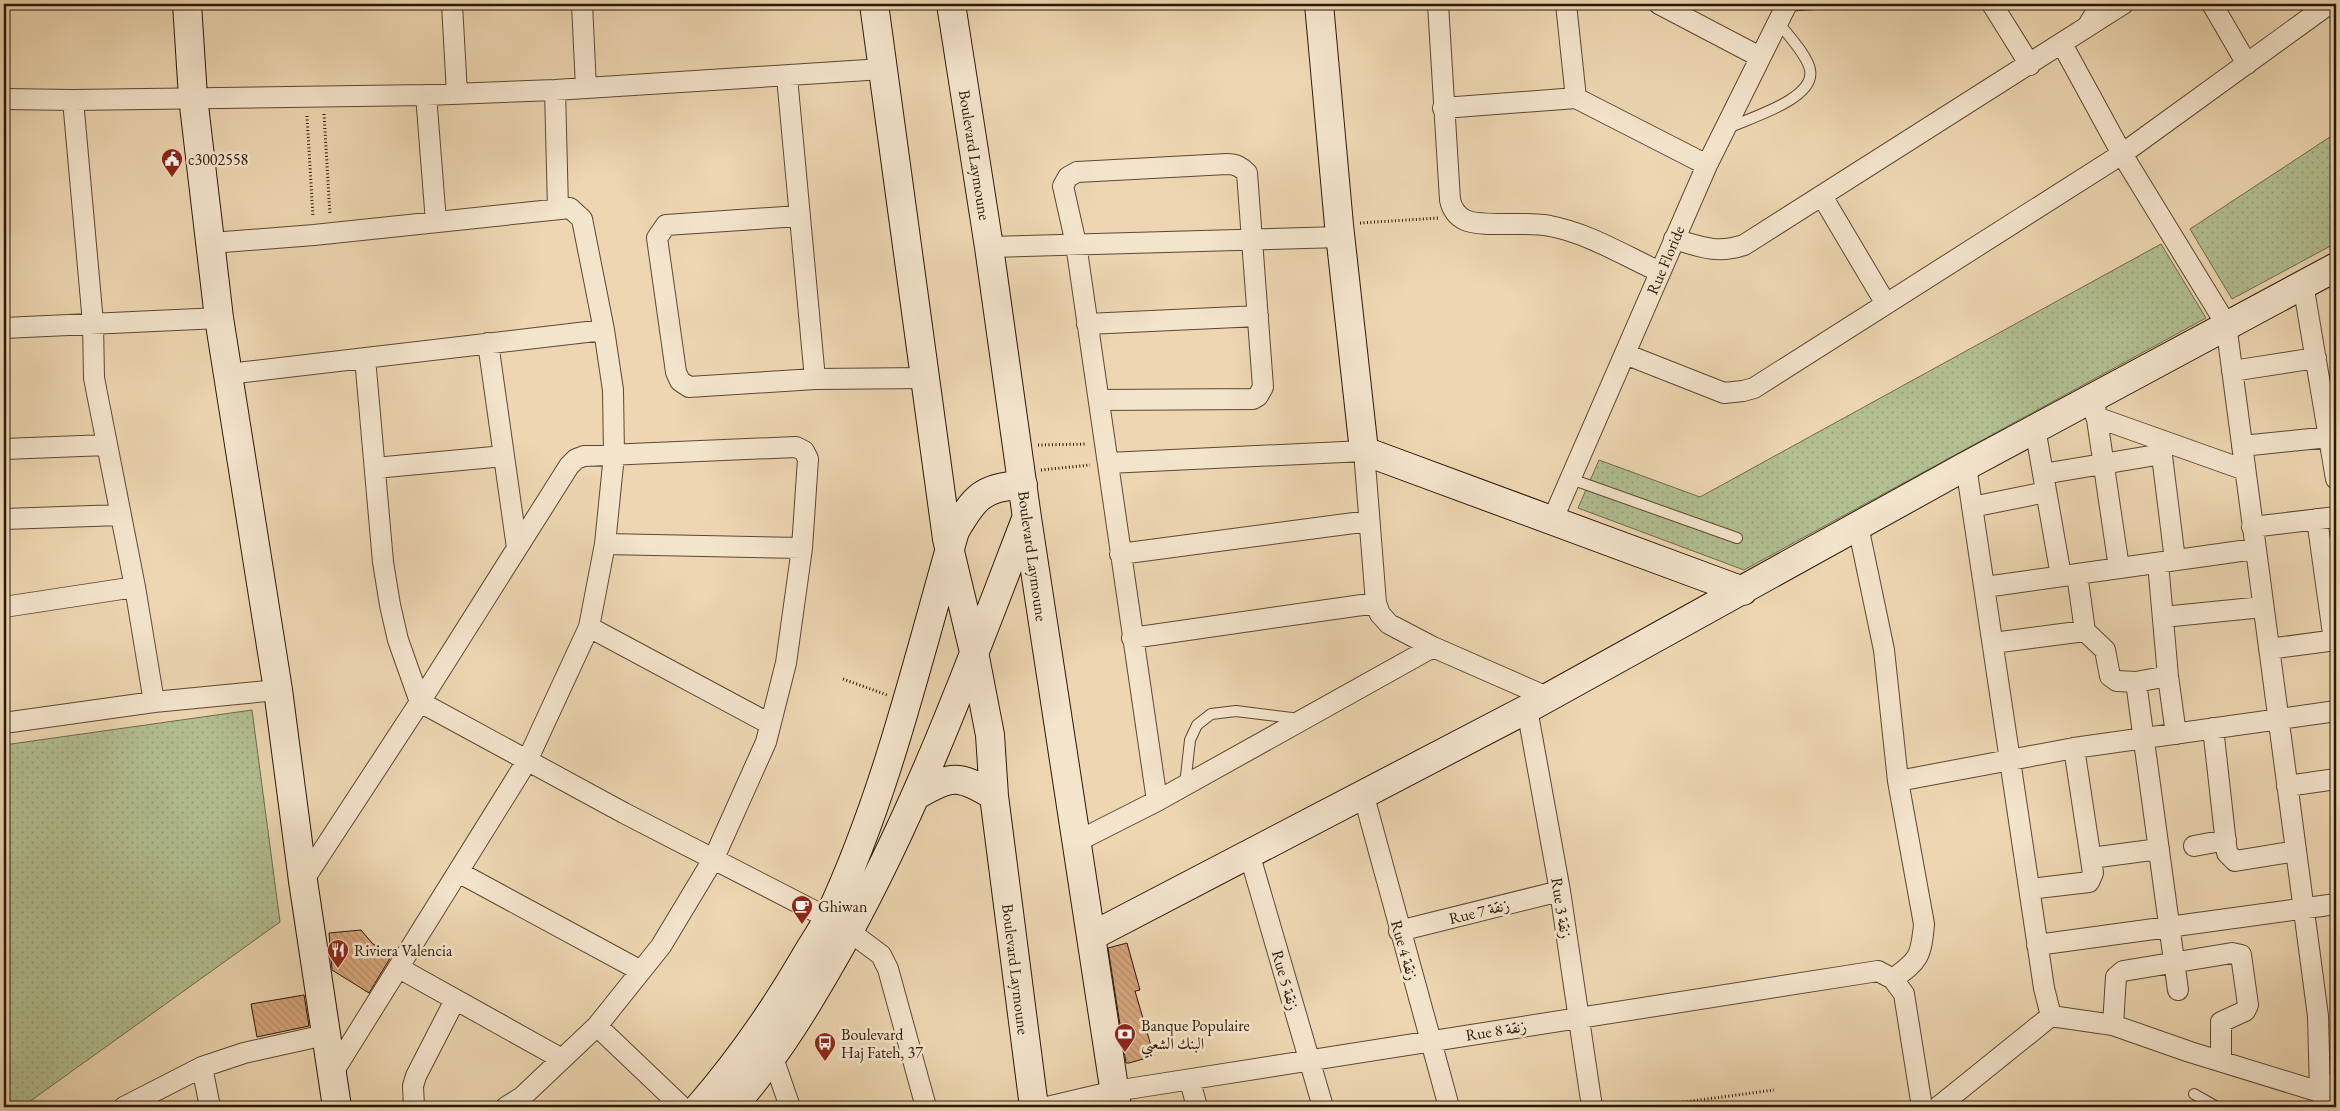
<svg xmlns="http://www.w3.org/2000/svg" width="2340" height="1111" font-family="'EB Garamond',Amiri,serif">
  <defs>
    <pattern id="green-dots" width="8" height="8" patternUnits="userSpaceOnUse" patternTransform="scale(1.25)"><rect width="8" height="8" fill="#b2bf91"/><path d="M2 2h.1M6 6h.1" fill="none" stroke="#99a37c" stroke-width="1.8" stroke-linecap="round"/></pattern>
    <pattern id="building-back-hatch" width="6" height="6" patternUnits="userSpaceOnUse" patternTransform="scale(1.25)"><rect width="6" height="6" fill="#d6a57b"/><path d="M-1 5l2 2M0 0l6 6M5-1l2 2" fill="none" stroke="#b88d69"/></pattern>
  </defs>
  <rect width="100%" height="100%" fill="#edd6b1"/>
  <filter id="stains"><feTurbulence type="fractalNoise" baseFrequency=".004" numOctaves="4"/><feColorMatrix values="0 0 0 0 .2 0 0 0 0 .09 0 0 0 0 .02 0 0 0 .5 -.17"/></filter>
  <radialGradient id="worn" r=".72"><stop offset=".6" stop-color="#630" stop-opacity="0"/><stop offset="1" stop-color="#630" stop-opacity=".3"/></radialGradient>
  <path fill="url(#green-dots)" stroke="#6e6c4c" d="M2336 133V243L2232 299 2190 229Z
    M2161 244 2206 318 1744 570 1578 508 1599 460 1700 497Z
    M252 710 280 922 22 1107H4V745Z"/>
  <path fill="url(#building-back-hatch)" stroke="#2b1807" d="M361 930 373 944 392 955 369 993 332 970 329 933Z
    M1127 943 1140 990 1135 991 1154 1056 1129 1063H1126L1108 948Z
    M304 995 309 1026 257 1037 251 1004Z"/>
  <g fill="none" stroke-linecap="round" stroke-linejoin="round">
    <g stroke="#5c4832" stroke-width="12">
      <path id="lane" d="M1786 6 1815 4
        M2083 24 2095 4
        M1728 128C1749 118 1816 99 1810 70 1808 56 1787 34 1778 22
        M1571 479 1737 538
        M1185 785 1190 740 1197 725 1211 714 1236 711 1300 719
        M2194 1094 2217 1107"/>
    </g>
    <g stroke="#5c4832" stroke-width="22">
      <path id="street" d="M452 4 457 94
        M582 4 586 88
        M1438 4 1450 200C1452 209 1457 216 1465 220 1483 228 1527 221 1550 226 1588 233 1625 256 1660 272
        M1566 4 1576 98
        M1659 4 1760 57
        M1992 4 2030 65
        M2212 4 2247 64
        M2062 44 2122 154 2226 324 2318 1016 2320 1092 2327 1107
        M787 77 815 379
        M555 90 558 209
        M426 95 436 222
        M4 99 73 100 426 95 555 90 883 69
        M73 100 93 323 94 378 135 587 154 702
        M1443 108 1576 98 1707 165
        M1822 196 1886 304
        M799 216 666 225 657 238 676 372 680 381 689 387 815 379 926 378
        M1674 239C1701 247 1717 254 1744 245L2123 4
        M211 243 314 235 570 208 582 219 604 330 613 390 614 455 605 544 589 627 527 761 332 1074
        M989 247 1341 237
        M2303 284 2336 479
        M1087 324 1258 316
        M4 328 219 318
        M488 343 517 548
        M1625 354 1724 393 1743 391 1754 388 2122 154 2329 4
        M365 358 383 562 390 605 398 640 420 702 624 813 828 918
        M2232 371 2316 358
        M228 374 604 330
        M2094 399 2119 568
        M1099 400 1253 399 1258 396 1263 387 1247 173C1241 167 1236 164 1227 164L1077 172 1068 177 1063 186 1076 244 1157 801
        M2096 417 2245 470
        M2035 428 2061 576
        M2160 440 2175 560
        M2242 446 2329 437
        M4 449 107 445
        M1108 463 1364 451 1376 603 1380 614 1389 624 1433 647 1547 697
        M1966 466 2044 988 2051 1016 2113 1025 2190 1052 2320 1092 2336 1083
        M375 468 504 456
        M2043 474 2162 454
        M1972 507 2046 492
        M4 519 121 515
        M2317 519 2334 641
        M1552 521 1707 165 1787 4
        M1858 526 1884 650 1898 781 1924 924C1921 957 1919 960 1893 979
        M2252 527 2336 517
        M605 544 802 548
        M1120 554 1369 521
        M2158 563 2168 676 2176 734
        M1985 587 2255 549
        M4 607 135 587
        M2163 617 2263 607
        M589 627 770 724
        M2085 631 2105 650 2110 676 2117 681 2136 682 2168 676
        M1132 638 1376 603
        M1993 643 2085 631 2077 574
        M2269 649 2336 640
        M2136 682 2178 990
        M1527 709 1560 891 1592 1107
        M4 723 154 702 278 690
        M2213 728 2227 853 2235 861 2296 851
        M1898 781 2074 748 2336 711
        M2287 786 2336 779
        M1363 793 1449 1107
        M1076 842 1157 801 1433 647
        M2194 846 2226 840
        M1249 853 1323 1107
        M2091 858 2159 849
        M458 872 641 971
        M303 881 420 702 569 466 576 459 584 456 796 447 804 451 808 459 802 548 786 663 766 742 714 858 661 946 597 1026 522 1097 506 1107
        M2030 889 2089 882 2093 873 2074 748
        M849 931 881 955 888 969 926 1107
        M1399 931 1560 891
        M2037 945 2336 904
        M399 968 562 1059
        M2113 1025 2116 977 2123 971 2232 953 2241 955 2248 1005 2245 1011 2221 1022V1061
        M597 1026 682 1107
        M772 1055 790 1107
        M202 1067 210 1107
        M1190 1081 1197 1107
        M124 1107 202 1067 244 1053 325 1035
        M414 1107 413 1086 416 1076 455 1000
        M1047 1107 1115 1091 1878 971 1893 979 1904 994 1922 1107
        M1938 1107 2051 1016"/>
    </g>
    <g stroke="#2b1807" stroke-width="30">
      <path id="secondary" d="M187 4 193 97 219 318 278 690 303 881 337 1107
        M874 4 947 539 974 652 990 735 994 796 1034 1107
        M951 4 989 247 1027 518 1117 1107
        M1319 4 1339 225 1364 451 1743 591
        M917 795C951 775 959 774 994 796
        M1092 936 1527 709 1966 466 2336 267
        M699 1107C739 1061 773 1012 804 959 812 945 822 931 829 917 887 793 917 662 955 531 974 498 983 486 1023 485
        M732 1107C776 1058 811 999 843 942 918 807 971 662 1026 519"/>
    </g>
    <path stroke="#2b1807" stroke-width="3" stroke-dasharray="1 2.5" stroke-linecap="butt" d="M324 114 330 215
      M307 116 313 217
      M1360 223 1439 218
      M1038 445 1087 444
      M1041 470 1090 465
      M843 679 887 695
      M1663 1107 1670 1104 1774 1090"/>
    <use href="#lane" stroke="#f3e4cc" stroke-width="10"/>
    <use href="#street" stroke="#f3e4cc" stroke-width="20"/>
    <use href="#secondary" stroke="#f3e4cc" stroke-width="28"/>
  </g>
  <defs>
    <g id="civic-pin" transform="scale(1.125)"><path d="M0 17L-7.5 6A9.5 9.5 0 1 1 7.5 6Z" fill="#8f2418" stroke="#f3e4cc"/><path d="M-.6-6.5H3V-4.5H.6V-3L4-1V1h2V6H-6V1h2V-1L-.6-3ZM-1.2 2.5V6h2.4V2.5Z" fill="#fff"/></g>
    <g id="cafe-pin" transform="scale(1.125)"><path d="M0 17L-7.5 6A9.5 9.5 0 1 1 7.5 6Z" fill="#8f2418" stroke="#f3e4cc"/><path d="M-5.5-4.5H6V0H3Q3 3.5 0 3.5H-2.5Q-5.5 3.5-5.5 0ZM3-3.2v2h1.7v-2ZM-6 4.5H4V6H-6Z" fill="#fff"/></g>
    <g id="restaurant-pin" transform="scale(1.125)"><path d="M0 17L-7.5 6A9.5 9.5 0 1 1 7.5 6Z" fill="#8f2418" stroke="#f3e4cc"/><path d="M-5-6h1v4h1v-4h1v4h1v-4h1v5L-1.5 .5V6h-2V.5L-5-1ZM5-6V6H3V1.5H1.5Q1.5-4 5-6Z" fill="#fff"/></g>
    <g id="bank-pin" transform="scale(1.125)"><path d="M0 17L-7.5 6A9.5 9.5 0 1 1 7.5 6Z" fill="#8f2418" stroke="#f3e4cc"/><path d="M-6-4H6V4H-6ZM0-2.3a2.3 2.3 0 1 0 0 4.6a2.3 2.3 0 1 0 0-4.6Z" fill="#fff"/></g>
    <g id="bus-pin" transform="scale(1.125)"><path d="M0 17L-7.5 6A9.5 9.5 0 1 1 7.5 6Z" fill="#8f2418" stroke="#f3e4cc"/><path d="M-5-6H5V4H4V6H2V4H-2V6H-4V4H-5ZM-3.5-4V0h7V-4ZM-3.5 1.2v1.5H-2V1.2ZM2 1.2v1.5H3.5V1.2Z" fill="#fff"/></g>
  </defs>
  <g fill-rule="evenodd">
    <use href="#civic-pin" x="172" y="159"/>
    <use href="#cafe-pin" x="802" y="906"/>
    <use href="#restaurant-pin" x="338" y="950"/>
    <use href="#bank-pin" x="1125" y="1034"/>
    <use href="#bus-pin" x="825" y="1043"/>
  </g>
  <g text-anchor="middle" stroke-width="5" stroke-linejoin="round" paint-order="stroke">
    <g font-size="16" fill="#2b1807" stroke="#f3e4cc">
      <text transform="translate(975 155) rotate(81)" y="6">Boulevard Laymoune</text>
      <text transform="translate(1665 260) rotate(-67)" y="6">Rue Floride</text>
      <text transform="translate(1033 556) rotate(82)" y="6">Boulevard Laymoune</text>
      <text transform="translate(1562 908) rotate(81)" y="6">Rue 3 زنقة</text>
      <text transform="translate(1479 911) rotate(-14)" y="6">Rue 7 زنقة</text>
      <text transform="translate(1405 950) rotate(74)" y="6">Rue 4 زنقة</text>
      <text transform="translate(1016 969) rotate(83)" y="6">Boulevard Laymoune</text>
      <text transform="translate(1286 980) rotate(74)" y="6">Rue 5 زنقة</text>
      <text transform="translate(1496 1030) rotate(-9)" y="6">Rue 8 زنقة</text>
    </g>
    <g font-size="16" fill="#2b1807" stroke="#f3e4cc" text-anchor="start">
      <text x="188" y="165">c3002558</text>
      <text x="818" y="912">Ghiwan</text>
      <text x="354" y="956">Riviera Valencia</text>
      <text x="1141" y="1031">Banque Populaire<tspan x="1141" dy="18">البنك الشعبي</tspan></text>
      <text x="841" y="1040">Boulevard<tspan x="841" dy="18">Haj Fateh, 37</tspan></text>
    </g>
  </g>
  <rect width="2340" height="1111" fill="none" stroke="#edd6b1" stroke-width="20"/>
  <rect x="5" y="5" width="2330" height="1101" fill="none" stroke="#2b1807" stroke-width="2.5"/>
  <rect x="10" y="10" width="2320" height="1091" fill="none" stroke="#2b1807"/>
  <rect width="100%" height="100%" filter="url(#stains)"/>
  <rect width="100%" height="100%" fill="url(#worn)"/>
</svg>
